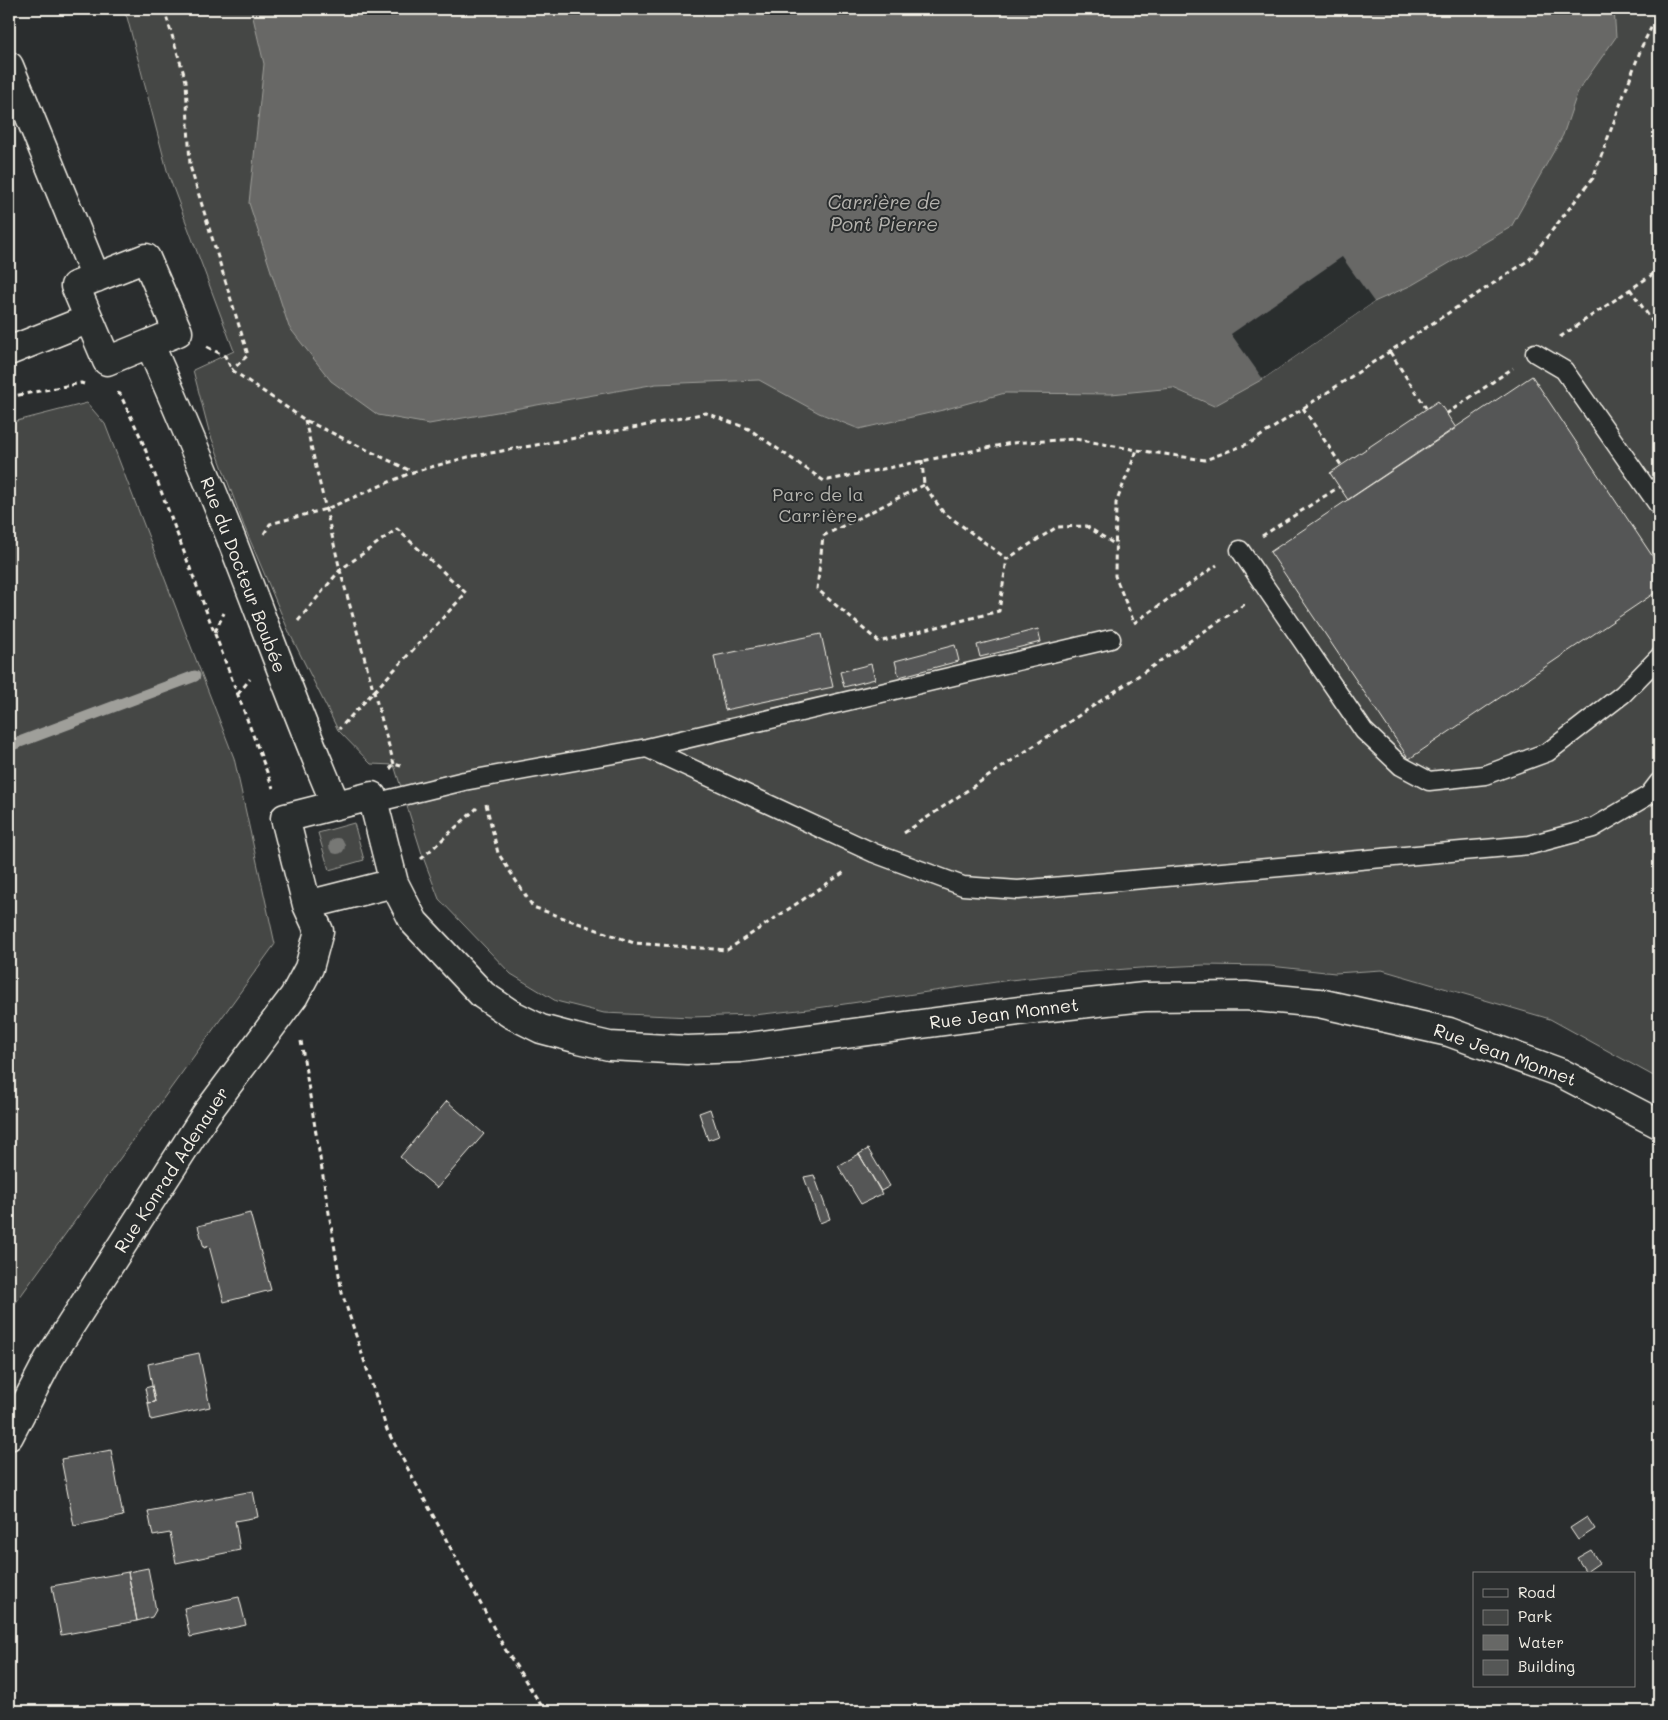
<svg xmlns="http://www.w3.org/2000/svg" width="1668" height="1720" font-family="Mali,sans-serif">
  <rect width="100%" height="100%" fill="#2a2d2e"/>
  <filter id="ink" filterUnits="userSpaceOnUse"><feTurbulence type="fractalNoise" baseFrequency=".02" numOctaves="2"/><feDisplacementMap in="SourceGraphic" scale="10" xChannelSelector="R" yChannelSelector="G"/><feConvolveMatrix kernelMatrix="1 2 1 2 8 2 1 2 1" color-interpolation-filters="sRGB"/></filter>
  <g filter="url(#ink)">
    <path fill="#444645" stroke="#9c9c96" d="M120 9H1659V1079L1550 1019 1382 970 1335 973 1270 966 1204 965 1140 968 1075 973 1010 980 817 1008 754 1015 691 1017 604 1013 556 1001 511 974 439 899 423 857 394 765 371 764 338 730 289 632 244 526 209 431 193 370 234 351 168 174 127 17Z
      M87 403 105 424 234 758 275 944 9 1312V423Z
      M354 823 364 860 329 870 318 833Z"/>
    <path fill="#676866" stroke="#9f9f9a" d="M251 9H1614L1616 37 1578 91 1563 135 1511 227 1412 285 1374 302 1263 379 1214 406 1173 388 1111 394 1005 393 943 410 859 429 819 413 759 380 656 384 429 424 378 415 331 381 289 327 249 203 264 64Z"/>
    <path fill="#2a2d2e" d="M1342 257 1374 302 1263 379 1231 334Z"/>
    <g fill="none" stroke-linecap="round" stroke-linejoin="round">
      <path stroke="#9f9f9a" stroke-width="11" d="M9 746 195 676"/>
    </g>
    <path fill="#555756" stroke="#f4f1e8" d="M1532 376 1659 566V590L1409 759 1270 552Z
      M1438 401 1456 428 1348 500 1330 473Z
      M1038 629 1041 642 980 657 977 645Z
      M821 634 833 687 725 710 714 656Z
      M955 645 959 661 899 677 895 661Z
      M871 664 875 679 844 687 840 672Z
      M447 1101 484 1134 437 1188 400 1157Z
      M710 1109 719 1136 708 1140 699 1113Z
      M868 1149 890 1186 881 1191 859 1154Z
      M859 1154 882 1194 861 1204 838 1166Z
      M814 1175 830 1219 820 1223 804 1177Z
      M250 1213 271 1290 224 1302 209 1246 204 1248 198 1226Z
      M199 1353 210 1407 151 1420 148 1403 155 1402 148 1364Z
      M152 1386 155 1402 148 1403 145 1388Z
      M111 1450 123 1516 74 1526 61 1459Z
      M253 1491 258 1517 235 1521 240 1550 176 1563 170 1533 153 1536 148 1511Z
      M1587 1517 1595 1529 1578 1540 1570 1528Z
      M1591 1550 1599 1563 1586 1572 1577 1558Z
      M148 1568 156 1610 152 1617 137 1621 128 1572Z
      M128 1572 137 1621 61 1635 52 1586Z
      M239 1597 246 1625 190 1637 184 1608Z"/>
    <g fill="none" stroke-linecap="round" stroke-linejoin="round">
      <g stroke="#f4f1e8" stroke-width="21">
        <path id="lane" d="M1535 353 1564 370 1659 506
          M1240 550 1364 731 1401 766 1429 781 1485 775 1548 752 1623 694 1659 657
          M647 748 874 853 963 886 1018 890 1530 845 1593 828 1649 795 1659 782
          M374 803 464 781 647 748 1111 639"/>
      </g>
      <g stroke="#f4f1e8" stroke-width="31">
        <path id="secondary" d="M9 66 96 278
          M146 258 178 332 107 361 75 286Z
          M150 345C183 420 215 496 244 572 274 650 303 729 336 805
          M9 351 89 319
          M394 883 307 905 285 818 372 796 394 883 414 922 483 995 511 1014 541 1029 575 1038 609 1046 687 1050 740 1048 1042 1008 1144 997 1246 996 1319 1003 1449 1032 1561 1073 1659 1124
          M9 1436 49 1359 206 1114 294 996 309 968 319 931 307 905"/>
      </g>
      <path stroke="#f4f1e8" stroke-width="3" stroke-dasharray="5 4" stroke-linecap="butt" d="M164 9 186 81 190 166 248 355 232 370
        M1630 289 1659 331
        M1560 337 1659 270
        M207 347 225 356 232 370 305 420 413 472 468 457 638 427 706 413 749 429 824 481 1011 443 1075 439 1137 450 1205 460 1250 443 1529 260 1593 178 1642 46 1659 12
        M1390 352 1426 408
        M117 393 120 394 141 438 273 788
        M9 397 81 383 84 384
        M1303 408 1341 465
        M1446 414 1513 368
        M305 420 340 570 394 764
        M922 460 924 485 943 512 1007 559 1057 527 1086 526 1116 545
        M924 485 823 536 817 589 879 642 999 611 1007 559
        M264 534 270 524 326 509 413 472
        M1262 536 1339 487
        M1133 620 1115 576 1116 503 1137 450
        M298 621 340 570 397 529 466 593 339 729
        M1134 623 1217 565
        M215 632 224 613
        M238 694 250 679
        M390 769 394 764 401 766
        M486 804 498 853 533 907 634 943 727 950 846 871
        M904 833 1245 604
        M421 859 477 808
        M301 1041 342 1293 387 1430 505 1649 545 1711"/>
      <use href="#lane" stroke="#2a2d2e" stroke-width="18"/>
      <use href="#secondary" stroke="#2a2d2e" stroke-width="28"/>
    </g>
    <circle fill="#777875" cx="337" cy="846" r="8"/>
  </g>
  <g text-anchor="middle" stroke-width="4" stroke-linejoin="round" paint-order="stroke">
    <g font-size="18" fill="#b6b5af" stroke="#2a2d2e">
      <text x="818" y="501">Parc de la<tspan x="818" dy="21">Carrière</tspan></text>
    </g>
    <g font-size="18" fill="#f4f1e8" stroke="#2a2d2e">
      <text transform="translate(243 575) rotate(69)" y="6">Rue du Docteur Boubée</text>
      <text transform="translate(1004 1014) rotate(-7)" y="6">Rue Jean Monnet</text>
      <text transform="translate(1505 1055) rotate(20)" y="6">Rue Jean Monnet</text>
      <text transform="translate(172 1170) rotate(-57)" y="6">Rue Konrad Adenauer</text>
    </g>
    <g font-size="19" font-style="italic" fill="#b5b3ae" stroke="#2a2d2e">
      <text x="884" y="209">Carrière de<tspan x="884" dy="22">Pont Pierre</tspan></text>
    </g>
  </g>
  <rect width="1668" height="1720" fill="none" stroke="#2a2d2e" stroke-width="30"/>
  <rect x="15" y="15" width="1638" height="1690" fill="none" stroke="#f4f1e8" stroke-width="2" filter="url(#ink)"/>
  <rect x="1473" y="1572" width="162" height="115" fill="#2a2d2e" stroke="#7b7b78"/>
  <rect x="1483" y="1589" width="25" height="8" fill="#2a2d2e" stroke="#7b7b78"/>
  <text x="1518" y="1598" font-size="15" fill="#f4f1e8">Road</text>
  <rect x="1483" y="1610" width="25" height="15" fill="#444645" stroke="#7b7b78"/>
  <text x="1518" y="1622" font-size="15" fill="#f4f1e8">Park</text>
  <rect x="1483" y="1635" width="25" height="15" fill="#676866" stroke="#7b7b78"/>
  <text x="1518" y="1648" font-size="15" fill="#f4f1e8">Water</text>
  <rect x="1483" y="1660" width="25" height="15" fill="#555756" stroke="#7b7b78"/>
  <text x="1518" y="1672" font-size="15" fill="#f4f1e8">Building</text>
</svg>
